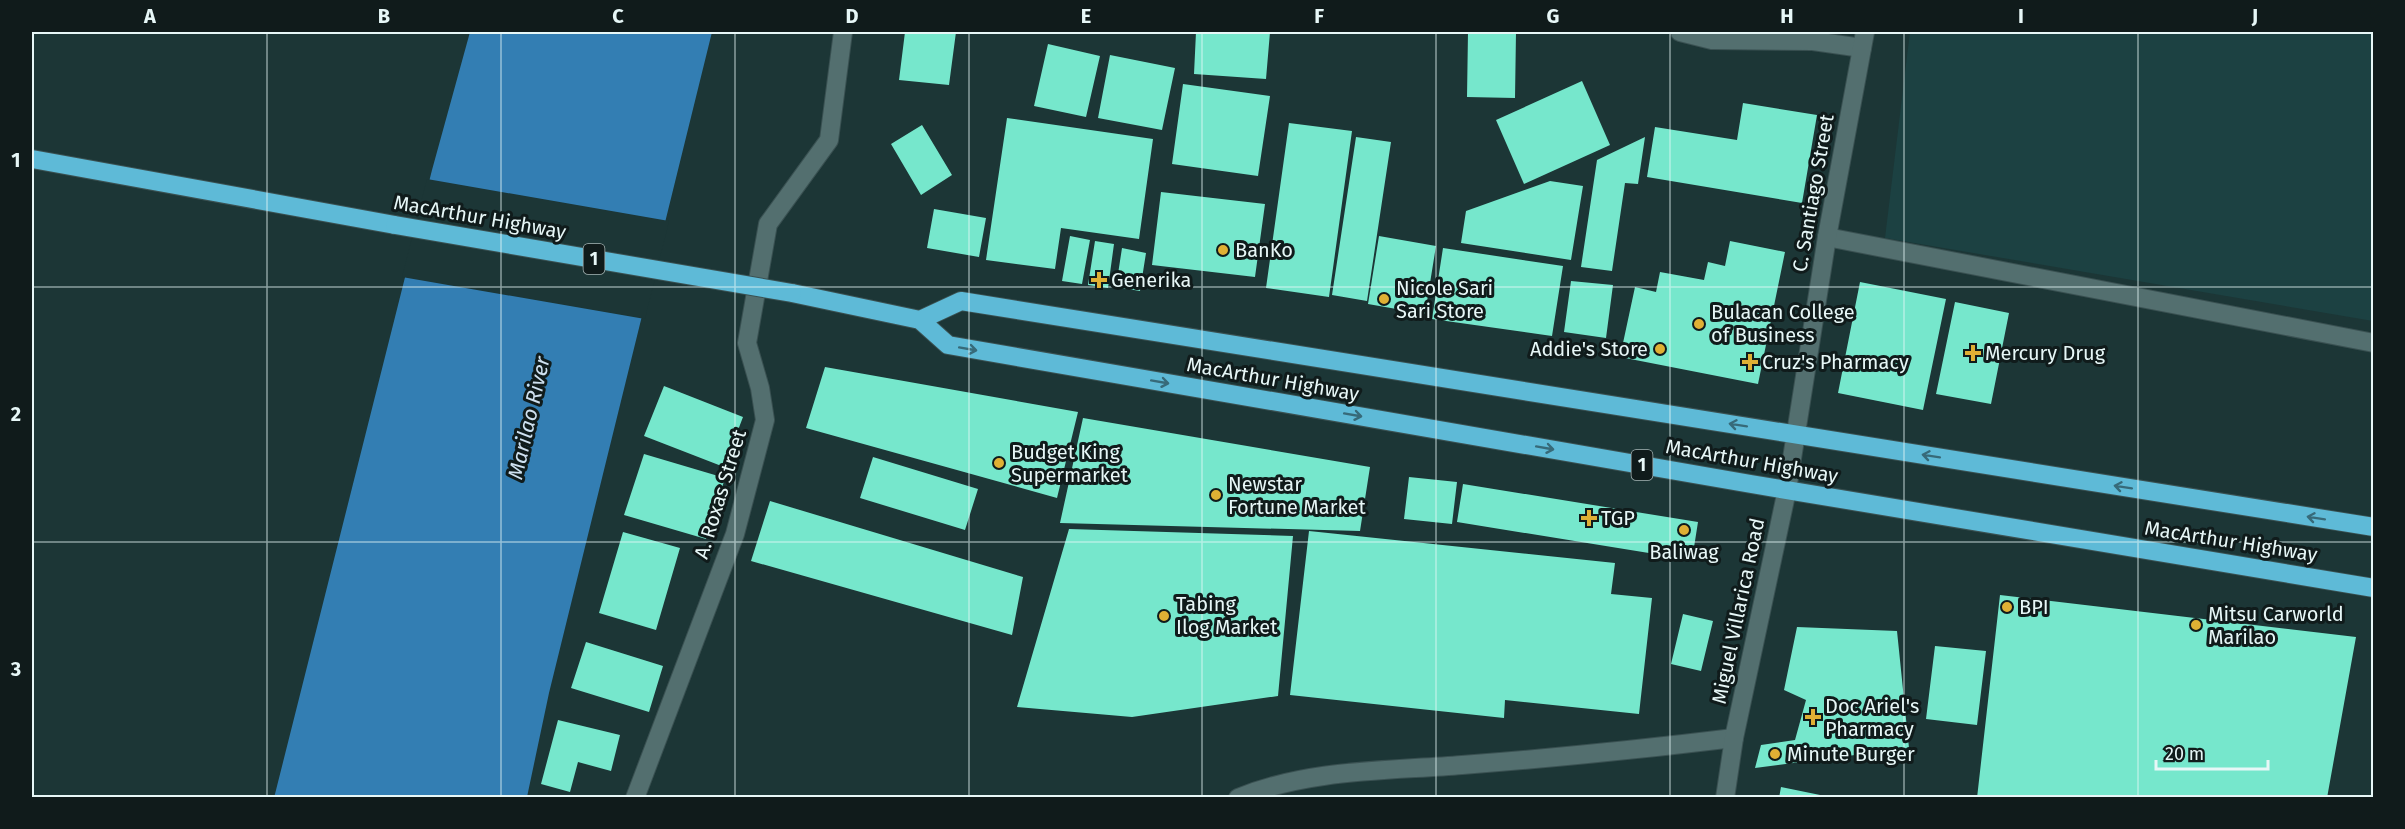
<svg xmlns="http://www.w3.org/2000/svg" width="2405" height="829" font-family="'Fira Sans',sans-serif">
  <rect width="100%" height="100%" fill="#1c3636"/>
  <path fill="#1c4142" d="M1910 32H2373V321L1885 238Z"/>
  <path fill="#337eb3" d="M470 32H712L549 693 527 797 274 798 432 170Z"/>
  <path fill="#1c3636" d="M427 179 669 221 645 319 402 277Z"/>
  <path fill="#76e7cc" d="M905 32H956L949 85 899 80Z
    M1196 32H1270L1266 79 1194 74Z
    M1468 32H1516L1515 98 1467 97Z
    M1048 44 1100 56 1086 117 1034 106Z
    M1110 55 1175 68 1162 130 1098 118Z
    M1582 81 1610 145 1524 184 1496 120Z
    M1183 84 1270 96 1258 176 1172 164Z
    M1743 103 1817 115 1802 203 1647 177 1655 127 1737 140Z
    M1007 118 1153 139 1139 239 1061 228 1055 269 986 260Z
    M1289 123 1352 131 1329 297 1266 288Z
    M922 125 952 175 921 195 891 144Z
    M1356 137 1391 142 1367 301 1332 295Z
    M1645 137 1638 184 1625 183 1612 271 1581 267 1597 160Z
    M1550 181 1583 186 1571 260 1461 243 1466 211Z
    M1161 192 1265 204 1255 277 1152 265Z
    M934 209 986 218 979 257 927 248Z
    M1070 236 1090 240 1082 284 1062 281Z
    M1379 236 1436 246 1425 314 1368 304Z
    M1095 241 1114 244 1108 288 1088 285Z
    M1730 241 1785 252 1758 384 1620 357 1635 287 1656 292 1660 272 1704 280 1708 262 1725 266Z
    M1122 248 1146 253 1140 291 1116 287Z
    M1443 248 1563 266 1552 336 1432 319Z
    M1571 281 1613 285 1606 338 1564 332Z
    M1860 282 1946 299 1923 410 1838 393Z
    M1955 302 2009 313 1991 404 1936 394Z
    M825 367 1078 412 1057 498 806 428Z
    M664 386 743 417 724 467 644 436Z
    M1083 418 1370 467 1360 531 1060 523Z
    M644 454 725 478 706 539 624 515Z
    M873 457 978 489 965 530 860 498Z
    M1409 477 1457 482 1452 524 1404 519Z
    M1463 484 1698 522 1692 560 1457 522Z
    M770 501 1023 577 1012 635 751 561Z
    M1069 529 1293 536 1278 696 1132 717 1017 707Z
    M1309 531 1615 563 1611 594 1652 598 1639 714 1505 700 1504 718 1290 695Z
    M623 532 680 548 656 630 599 613Z
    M2000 595 2356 637 2327 798H1977Z
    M1683 614 1713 621 1701 671 1671 664Z
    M1797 627 1897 631 1909 748 1755 768 1761 745 1795 740 1806 700 1784 690Z
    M586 642 663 666 649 712 571 688Z
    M1935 646 1986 651 1977 725 1926 719Z
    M558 720 620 735 611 771 578 762 570 792 541 784Z
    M1781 787 1825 796V798H1779Z"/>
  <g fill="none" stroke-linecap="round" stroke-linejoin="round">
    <g stroke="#3a5152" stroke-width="20">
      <path id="lane" d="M1680 32 1712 40 1813 41 1862 48
        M1827 237 2374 343
        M1238 798C1308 769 1388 771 1462 765 1553 758 1644 749 1734 738"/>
    </g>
    <g stroke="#3a5152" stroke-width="20">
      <path id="street" d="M635 798 735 534 765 420 760 388 747 343 768 224 829 140 843 32"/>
    </g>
    <g stroke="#3a5152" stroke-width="20">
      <path id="secondary" d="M1725 798 1734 738 1787 490 1827 237 1865 32"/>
    </g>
    <g stroke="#3a5152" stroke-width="20">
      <path id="highway" d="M32 159 395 225
        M792 293 920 320 948 345 1751 484 2374 588
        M920 320 961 301 2374 527"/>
    </g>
    <use href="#lane" stroke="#536f6f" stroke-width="18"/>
    <use href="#street" stroke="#536f6f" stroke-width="18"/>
    <use href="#secondary" stroke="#536f6f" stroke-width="18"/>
    <use href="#highway" stroke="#5ebad7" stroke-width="18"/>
    <g stroke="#3a5152" stroke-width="20" stroke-linecap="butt">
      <path id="highway-bridge" d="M395 225 792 293"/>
    </g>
    <use href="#highway-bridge" stroke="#5ebad7" stroke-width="18"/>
  </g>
  <defs><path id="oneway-shaft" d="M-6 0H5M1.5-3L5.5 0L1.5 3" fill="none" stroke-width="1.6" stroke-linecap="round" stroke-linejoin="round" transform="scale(1.5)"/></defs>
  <g stroke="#376a79">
    <use href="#oneway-shaft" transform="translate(968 349) rotate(10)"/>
    <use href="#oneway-shaft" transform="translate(1160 382) rotate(10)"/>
    <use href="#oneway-shaft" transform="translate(1353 415) rotate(10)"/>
    <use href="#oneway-shaft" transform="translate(1738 425) rotate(-171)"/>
    <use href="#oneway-shaft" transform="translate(1545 448) rotate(10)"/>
    <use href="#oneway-shaft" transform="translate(1931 456) rotate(-171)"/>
    <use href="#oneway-shaft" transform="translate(2123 487) rotate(-171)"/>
    <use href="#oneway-shaft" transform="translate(2316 518) rotate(-171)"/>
  </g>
  <path fill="none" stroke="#e7f7f7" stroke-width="1.5" stroke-opacity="0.55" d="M267 32V798M501 32V798M735 32V798M969 32V798M1202 32V798M1436 32V798M1670 32V798M1904 32V798M2138 32V798M32 287H2374M32 542H2374"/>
  <g fill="#dfb034" stroke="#101b1b" stroke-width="2">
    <circle cx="1223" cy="250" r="6"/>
    <path d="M1096 271h6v6h6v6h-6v6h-6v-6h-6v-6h6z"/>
    <circle cx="1384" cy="299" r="6"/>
    <circle cx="1699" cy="324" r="6"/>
    <circle cx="1660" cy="349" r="6"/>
    <path d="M1970 344h6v6h6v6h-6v6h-6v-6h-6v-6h6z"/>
    <path d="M1747 353h6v6h6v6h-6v6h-6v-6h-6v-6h6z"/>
    <circle cx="999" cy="463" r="6"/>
    <circle cx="1216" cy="495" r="6"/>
    <path d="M1586 509h6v6h6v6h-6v6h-6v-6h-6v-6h6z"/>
    <circle cx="1684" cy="530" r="6"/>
    <circle cx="2007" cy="607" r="6"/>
    <circle cx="1164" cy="616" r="6"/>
    <circle cx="2196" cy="625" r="6"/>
    <path d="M1810 708h6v6h6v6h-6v6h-6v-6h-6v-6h6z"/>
    <circle cx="1775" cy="754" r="6"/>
  </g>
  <g text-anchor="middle" stroke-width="6" stroke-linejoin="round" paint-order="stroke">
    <g fill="#101b1b" stroke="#a6b5b5" stroke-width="1.5">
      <rect x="583.5" y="244" width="21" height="30" rx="4.5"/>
      <rect x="1631.5" y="450" width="21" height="30" rx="4.5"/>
    </g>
    <g font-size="18" font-weight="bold" fill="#e7f7f7">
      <text x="594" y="265">1</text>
      <text x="1642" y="471">1</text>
    </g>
    <g font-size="20" fill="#e7f7f7" stroke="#101b1b">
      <text transform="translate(1813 193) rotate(-80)" y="7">C. Santiago Street</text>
      <text transform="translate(480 217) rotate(10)" y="7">MacArthur Highway</text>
      <text transform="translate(1273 379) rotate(10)" y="7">MacArthur Highway</text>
      <text transform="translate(1752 461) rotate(10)" y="7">MacArthur Highway</text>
      <text transform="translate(720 494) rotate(-73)" y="7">A. Roxas Street</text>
      <text transform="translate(2231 541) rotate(9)" y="7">MacArthur Highway</text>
      <text transform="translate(1738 611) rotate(-78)" y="7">Miguel Villarica Road</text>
    </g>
    <g font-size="20" fill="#e7f7f7" stroke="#101b1b" text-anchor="start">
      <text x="1235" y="257">BanKo</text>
      <text x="1111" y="287">Generika</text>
      <text x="1396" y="295">Nicole Sari<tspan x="1396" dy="23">Sari Store</tspan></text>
      <text x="1711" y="319">Bulacan College<tspan x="1711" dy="23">of Business</tspan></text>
      <text x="1648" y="356" text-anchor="end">Addie's Store</text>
      <text x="1985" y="360">Mercury Drug</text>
      <text x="1762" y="369">Cruz's Pharmacy</text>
      <text x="1011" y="459">Budget King<tspan x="1011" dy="23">Supermarket</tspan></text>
      <text x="1228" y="491">Newstar<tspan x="1228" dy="23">Fortune Market</tspan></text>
      <text x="1601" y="525">TGP</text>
      <text x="1684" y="559" text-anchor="middle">Baliwag</text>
      <text x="1176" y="611">Tabing<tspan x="1176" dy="23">Ilog Market</tspan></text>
      <text x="2019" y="614">BPI</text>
      <text x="2208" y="621">Mitsu Carworld<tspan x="2208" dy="23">Marilao</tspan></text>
      <text x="1825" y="713">Doc Ariel's<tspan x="1825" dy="23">Pharmacy</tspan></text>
      <text x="1787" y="761">Minute Burger</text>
    </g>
    <g font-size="21" font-style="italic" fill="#cfe1f0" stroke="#101b1b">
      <text transform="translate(529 418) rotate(-77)" y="7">Marilao River</text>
    </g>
  </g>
  <rect width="2405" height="829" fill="none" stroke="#101b1b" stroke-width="66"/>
  <path d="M2156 760v9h112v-9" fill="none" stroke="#e7f7f7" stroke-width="3"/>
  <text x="2165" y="760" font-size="18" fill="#e7f7f7" stroke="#101b1b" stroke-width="4.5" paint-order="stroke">20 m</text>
  <rect x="33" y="33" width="2339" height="763" fill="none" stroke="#e7f7f7" stroke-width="2"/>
  <g font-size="20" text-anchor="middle" font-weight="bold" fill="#e7f7f7">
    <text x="150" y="23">A</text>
    <text x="384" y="23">B</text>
    <text x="618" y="23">C</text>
    <text x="852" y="23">D</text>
    <text x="1086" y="23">E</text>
    <text x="1319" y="23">F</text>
    <text x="1553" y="23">G</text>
    <text x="1787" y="23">H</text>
    <text x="2021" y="23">I</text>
    <text x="2255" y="23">J</text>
    <text x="16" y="167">1</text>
    <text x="16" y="421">2</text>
    <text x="16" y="676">3</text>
  </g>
</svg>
